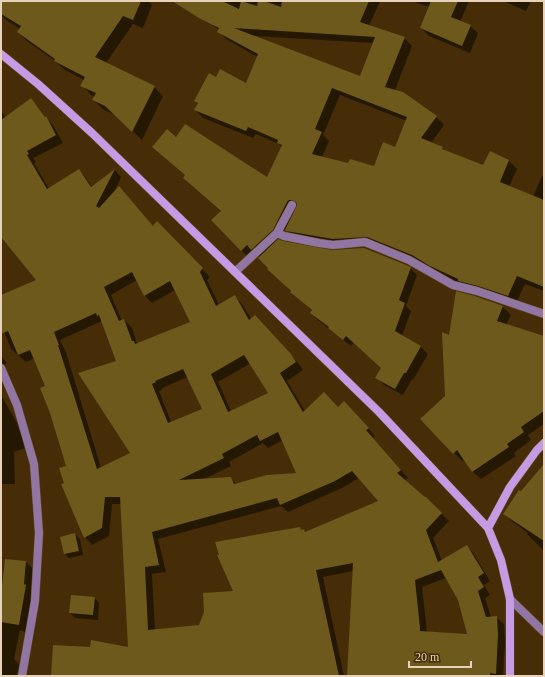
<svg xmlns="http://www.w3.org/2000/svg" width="545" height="677" font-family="'Times New Roman',serif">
  <rect width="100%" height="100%" fill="#462d07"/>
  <path fill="#0007" fill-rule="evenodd" d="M1 1H148L152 5 143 28 133 24 106 63 154 87 163 96 142 140 115 115 103 109 93 100 95 97 91 95 82 85 84 80 65 70 55 61 27 41 18 32 20 29 6 20 1 15Z
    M183 1H380L369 26 404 38 412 46 395 90 436 117 444 125 431 143 442 148 447 152 484 167 490 152 509 161 517 169 509 187 533 197 542 176H544V291L525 284 516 303 464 285 376 244 294 238 285 229 280 237 277 240 410 268 417 275 406 306 411 311 402 336 421 347 428 354 413 380 412 379 403 395 384 385 377 377 382 368 354 342 351 346 318 320 311 313 313 311 291 292 255 252 249 258 241 250 222 212 192 186 184 178 186 176 161 154 176 139 268 178 282 147 279 144 256 134 253 138 203 118 195 110 199 105 195 101 217 78 246 84 258 57 226 39 218 31 219 30ZM254 36 373 43 361 77ZM340 95 407 121 395 148 375 167 349 165 322 157 329 141 323 135Z
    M414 1H469L460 22 470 26 478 33 470 53 429 36 421 28 430 7 416 3Z
    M503 1H531L526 11Z
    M31 99 38 107 47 119 53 125 63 143 33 158 36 162 34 163 49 189 79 170 86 178 92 187 115 170 121 177 115 190 153 227 157 223 210 277 207 280 219 305 235 296 242 304 252 320 263 324 298 363 303 370 287 381 305 411 338 408 352 410 375 436 373 438 408 478 404 481 426 498 449 521 433 538 442 561 467 546 474 554 490 581 484 585 490 595 485 598 491 617H496L504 624 505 643 503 676H348L353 571 323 577 344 676H54L129 649 121 504H112L109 536 92 545 85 537 65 483 68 466 46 387 35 358 26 362 11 349 1 324V296L38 281 1 235V111L6 118ZM137 280 144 295 152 303 175 290 191 322 137 344 132 328 124 320 122 321 111 295ZM102 321 117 361 131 453 101 468 66 352 60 340ZM251 363 270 393 231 411 218 382ZM188 377 203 409 171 422 159 391 162 390V388ZM283 440 298 474 237 485 231 478 202 480 231 466 229 462 263 443 268 448ZM359 478 379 502 307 533 304 530 302 531 300 528 200 626 155 630 152 574 166 572 158 539 281 506 288 512 342 488ZM446 578 459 599 469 635 427 632 422 587Z
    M475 297 503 307 511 315 506 325 544 337V424L528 435 531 440 514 453 516 456 481 479 473 472 464 459 462 461 421 419 446 396 450 337Z
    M1 356 7 363 1 367Z
    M1 395 17 423 26 448 14 452 15 484H1Z
    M544 475V551L527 534 528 533 514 523 505 514 521 492Z
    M75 534 80 539 83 555 69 558 65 554Z
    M26 562 33 569 31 590 33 592 26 632 20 630 14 659 19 664 17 676H1V602Z
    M95 598 99 603 98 620 75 618 70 613Z"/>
  <path fill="#6c591b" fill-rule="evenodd" d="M1 1H141L133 20 123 16 95 57 155 86 132 132 105 106 92 100 96 93 80 86 85 77 54 61 55 59 17 32 21 26 1 14Z
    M172 1H222L239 9 241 1 257 6 258 1H264L281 7 282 1H369L360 22 405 37 385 87 403 92 437 116 421 138 443 147 442 149 483 165 490 151 509 160 500 182 544 200V287L517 276 508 296 478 286 458 281V279L430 266 412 255 367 237 333 239 286 231 285 230 297 205 296 202 292 200H289L287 202 273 230 251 250 247 245 241 251 211 220 221 211 183 178 185 175 152 147 167 129 176 137 185 124 267 177 282 145 277 143 278 140 248 127 246 131 194 110 198 103 194 101 209 73 216 77 220 69 246 83 258 54 217 32 219 28 199 18ZM234 28 375 37 360 76ZM332 88 407 117 395 147 383 142 374 166 350 159 348 163 312 154 322 132 315 129Z
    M431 1H458L451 17 471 25 462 46 420 28Z
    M31 98 45 117 46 116 56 135 27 151 29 154 27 155 47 189 79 169 91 187 115 169 96 206 99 208 119 186 153 226 157 221 203 268 200 272 216 306 235 295 249 320 255 315 291 354 296 362 280 373 303 412 324 392 338 407 344 401 369 428 366 430 401 470 397 473 425 497H426L442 513 426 530 438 562 467 545 484 573 478 577 484 587 478 591 486 617 497 616 498 635 496 674 490 673V676H347L353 563 316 570 339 676H51L53 645 90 647 91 640 128 647 120 497H105L102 528 84 538 61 484 64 483 59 468 66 466 50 413 40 388 45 386 30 350 18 355 8 331 1 334V295L36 280 1 237V120ZM132 272 144 296 170 281 190 322 135 344 134 341H132L124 319 119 321 104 287ZM96 313 97 316 99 315 116 361 78 373 130 453 97 469 58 345H59L54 332ZM244 355 268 393 228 412 211 374ZM183 369 202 409 168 423 152 384 156 382 155 381ZM278 432 296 473 267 475 234 484 231 477 179 480 224 458 222 454 257 435 260 441ZM352 471 378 501 305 532 304 529 301 530 300 527 215 542 219 555H217L233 591 203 593 204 612 199 625 148 630 145 567 159 565 152 532 277 498 280 505 335 481ZM441 570 458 600 467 634 420 631V628L415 580Z
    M278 239 283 241 332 250 364 248 411 267 399 300 405 303 395 331 421 346 406 373H404L395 389 375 378 381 368 346 336 343 340 328 328 329 327 310 313 312 310 290 292 291 291 267 269 268 268 258 258Z
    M456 291 475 296 503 306 497 321 544 336V411L521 427 524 432 507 444 509 447 472 472 457 450 453 454 420 419 445 396 442 332 449 335Z
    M544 464V541L503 514 519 490 521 491Z
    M75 533 79 551 64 554 60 537Z
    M5 559 26 561 24 584 26 585 19 625 1 622V595Z
    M71 595 95 597 93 615 69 613Z"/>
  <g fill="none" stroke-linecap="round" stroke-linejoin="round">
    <g stroke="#634b27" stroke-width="9">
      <path id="street" d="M277 233 284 236 319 243 333 245 365 242 409 260 453 285 477 291 544 314
        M235 272 277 233 292 205
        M1 368 17 405 34 464 39 533 35 601 22 676
        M510 599 544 632"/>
    </g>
    <g stroke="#634b27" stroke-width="9">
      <path id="secondary" d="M1 54 38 84 92 133 379 412 488 528 501 560 510 599V676
        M488 528 510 487 537 450 544 443"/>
    </g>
    <use href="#street" stroke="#9176a3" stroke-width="8"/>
    <use href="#secondary" stroke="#c79be4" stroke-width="8"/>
  </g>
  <rect width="545" height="677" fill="none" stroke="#e7d3bb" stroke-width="4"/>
  <path d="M409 661v6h62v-6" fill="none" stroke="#e7d3bb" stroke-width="2"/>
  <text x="415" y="661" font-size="12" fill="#e7d3bb" stroke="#462d07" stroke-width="3" paint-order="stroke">20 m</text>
</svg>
